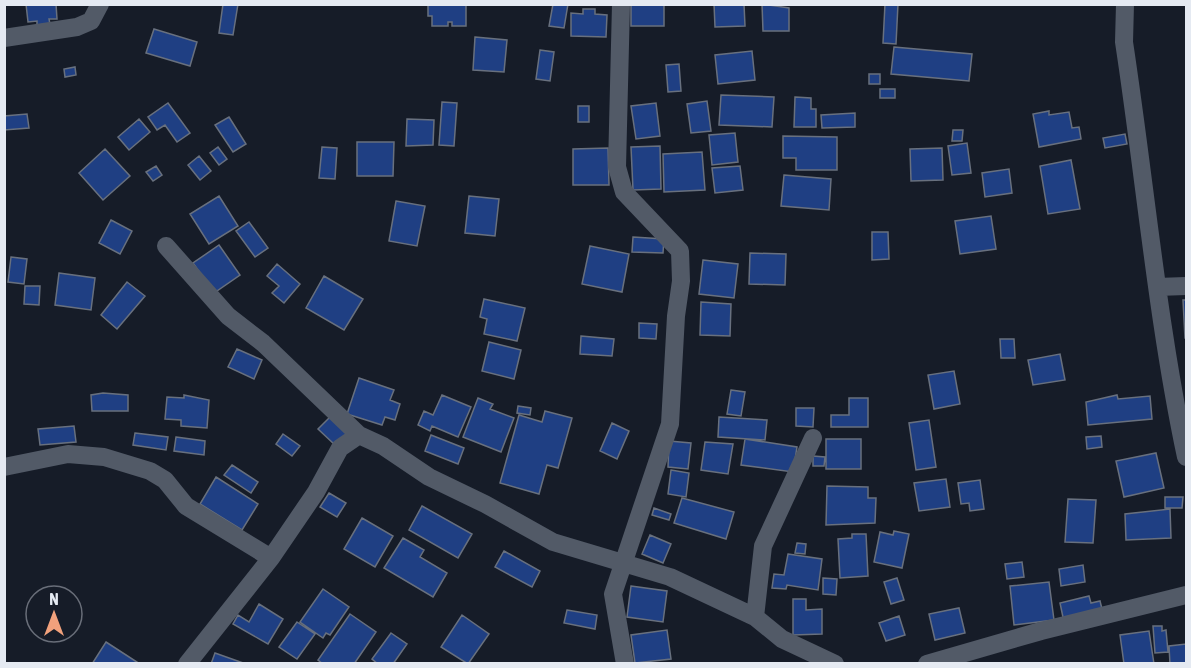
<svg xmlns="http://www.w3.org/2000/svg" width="1191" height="668" font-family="'Asap Condensed',sans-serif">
  <rect width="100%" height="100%" fill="#161c28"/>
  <path fill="#1f3f83" stroke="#68707e" stroke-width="1.5" d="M26 4H56L57 19H49L50 24 37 25V21L28 22Z
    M223 4H238L233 35 219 33Z
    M428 4H466V26H452V22H448V26H432V16H428Z
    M553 4H568L564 28 549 26Z
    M631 4H664V26H631Z
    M714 4H744L745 26 715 27Z
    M762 4 789 8V31H763Z
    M885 4H898L896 44 883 43Z
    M583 9H595V14L607 15 606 37 571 36V13L583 14Z
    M154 29 197 42 190 66 146 53Z
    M475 37 507 40 504 72 473 70Z
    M894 47 972 54 969 81 891 74Z
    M540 50 554 52 550 81 536 79Z
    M752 51 755 80 718 84 715 55Z
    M679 64 681 91 668 92 666 65Z
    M75 67 76 75 65 77 64 69Z
    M869 74H880V84H869Z
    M880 89H895V98H880Z
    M721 95 774 97 772 127 719 125Z
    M795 97 811 98V109H816V127H794Z
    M707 101 711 131 691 133 687 104Z
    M442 102 457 103 454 146 439 145Z
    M168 103 190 133 177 142 165 125 157 130 148 117Z
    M656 103 660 136 636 139 631 106Z
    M578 106H589V122H578Z
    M1049 111V115L1069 112 1072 128 1079 127 1081 139 1039 147 1033 114Z
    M855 113V127L822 128 821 115Z
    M27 114 29 128 4 130V116Z
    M229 117 246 144 233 152 215 125Z
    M139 119 150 132 129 150 118 137Z
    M407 119 434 120 433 145 406 146Z
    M953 130H963L962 141H952Z
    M735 133 738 162 712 165 709 135Z
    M1125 134 1127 144 1105 148 1103 138Z
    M783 136 837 137V170H796V158H783Z
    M357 142H394L393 176H357Z
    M967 143 971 173 952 175 948 146Z
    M660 146 661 189 633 190 631 147Z
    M218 147 227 159 219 165 210 153Z
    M322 147 337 148 335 179 319 178Z
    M608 148 609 185H573V149Z
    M942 148 943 180 911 181 910 149Z
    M105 149 130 176 103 200 79 173Z
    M702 152 705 190 664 192 663 154Z
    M199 156 211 171 200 180 188 165Z
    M1071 160 1080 209 1048 214 1040 166Z
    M156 166 162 175 153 181 146 172Z
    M740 166 743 190 715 193 712 168Z
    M1009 169 1012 193 985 197 982 173Z
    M784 175 831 179 829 210 781 206Z
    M219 196 238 226 209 244 190 214Z
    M469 196 499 199 495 236 465 233Z
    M396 201 425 206 417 246 389 241Z
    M991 216 996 249 960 254 955 221Z
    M111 220 132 231 120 254 99 243Z
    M249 222 268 248 255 257 236 231Z
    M872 232H888L889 259 872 260Z
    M633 237 664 239 663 253 632 252Z
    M219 245 240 275 214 293 193 263Z
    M590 246 629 254 622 292 582 284Z
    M750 253 786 254 785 285 749 284Z
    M11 257 27 259 24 284 8 282Z
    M703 260 738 264 734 298 699 294Z
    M277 264 300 284 284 303 272 293 279 286 267 276Z
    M59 273 95 278 91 310 55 305Z
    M324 276 363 299 344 330 306 308Z
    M127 282 145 296 117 329 101 315Z
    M25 286H40L39 305 24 304Z
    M484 299 525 308 517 341 484 334 487 319 480 317Z
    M1183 300H1186V338H1185Z
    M701 302 731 304 730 336 700 335Z
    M639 323 657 324 656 339 639 338Z
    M581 336 614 339 612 356 580 354Z
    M1000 339H1014L1015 358H1001Z
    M489 342 521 350 514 379 482 371Z
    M237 349 262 360 254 379 228 367Z
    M1060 354 1065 380 1033 385 1028 360Z
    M954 371 960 404 934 409 928 375Z
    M359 378 394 390 390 400 400 404 395 420 385 417 382 425 347 414Z
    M731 390 745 392 741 416 727 414Z
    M103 393 128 395V411H92L91 395Z
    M184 395 209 400 207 428 181 426V420L165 419 167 397 184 398Z
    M442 395 471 407 458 437 432 426 430 431 418 425 424 411 433 415Z
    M1117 395 1118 399 1150 396 1152 419 1088 425 1086 402Z
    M478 398 493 404 490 409 514 418 501 452 463 437Z
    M849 398H868V427H831V415H849Z
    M518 406 531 408 530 415 517 413Z
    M796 408H814L813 427 796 426Z
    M545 411 572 418 558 468 547 465 539 494 500 483 519 415 542 422Z
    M330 417 347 434 335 445 318 429Z
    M719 417 767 420 765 440 718 437Z
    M929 420 936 467 916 470 909 423Z
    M612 423 629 431 617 459 600 451Z
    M74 426 76 442 40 445 38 429Z
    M135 433 168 437 166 450 133 445Z
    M283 434 300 446 292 456 276 444Z
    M431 435 464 448 458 464 425 451Z
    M1101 436 1102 447 1087 449 1086 437Z
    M176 437 205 441 204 455 174 451Z
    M745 439 797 447 793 472 741 465Z
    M826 439H861V469H826Z
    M669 441 691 443 688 469 668 467Z
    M705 442 733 444 728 474 701 470Z
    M1156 453 1164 488 1124 497 1116 461Z
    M813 456 825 457 824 466H813Z
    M232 465 258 482 251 493 224 475Z
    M671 470 689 473 686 497 668 494Z
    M216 477 258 504 242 530 200 504Z
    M946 479 950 507 919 511 914 483Z
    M980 480 984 509 970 511 969 503 961 504 958 483Z
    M827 486 868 487V498H876L875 523 826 525Z
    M329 493 346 503 337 517 320 507Z
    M1165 497H1183L1182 508H1165Z
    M682 498 734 512 726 539 674 523Z
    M1068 499 1096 500 1093 543 1065 542Z
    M422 506 472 534 458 558 409 530Z
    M654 508 671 514 669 520 652 515Z
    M1170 509 1171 538 1126 540 1125 514Z
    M362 518 393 536 375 567 344 549Z
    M894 531 909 534 902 568 874 562 880 532 893 535Z
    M852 534H866L868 576 840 578 838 539 852 538Z
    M650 535 671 544 663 563 642 554Z
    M403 538 424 550 420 557 447 573 433 597 384 568Z
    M797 543 806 544 805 554 795 553Z
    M504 551 540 571 532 587 495 567Z
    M788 554 822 559 818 590 787 585 786 589 772 588 774 574 784 575Z
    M1022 562 1024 577 1007 579 1005 564Z
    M1083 565 1085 582 1061 586 1059 569Z
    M823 578 837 579 836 595 823 594Z
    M897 578 904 600 891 604 884 582Z
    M1049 582 1054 620 1014 625 1010 586Z
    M631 586 667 591 663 622 627 617Z
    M323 589 349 607 330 635 326 633 323 638 300 622Z
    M1089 596 1091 603 1100 601 1103 613 1064 622 1060 603Z
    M793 599H806V610L822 609V634L793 635Z
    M259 604 283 619 268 644 233 624 238 615 249 622Z
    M959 608 965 633 935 640 929 614Z
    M567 610 597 615 595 629 564 623Z
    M350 614 376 632 354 664H323L318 660Z
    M462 615 489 634 468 664 441 647Z
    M899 616 905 635 886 641 879 623Z
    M297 622 315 634 297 659 279 647Z
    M1153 626H1162V631L1166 630 1168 652 1155 653Z
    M667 630 671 659 635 663 631 635Z
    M1149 631 1154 664H1124L1120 635Z
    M391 633 407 644 393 664H378L372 659Z
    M106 642 140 664H92Z
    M1186 644V664H1170L1169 646Z
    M215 653 246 664H211Z"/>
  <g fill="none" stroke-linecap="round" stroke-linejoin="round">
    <path stroke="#525a67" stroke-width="18" d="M621 4 617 167 624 192 680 251 681 281 676 316 670 424 613 594 625 664
      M1125 4 1124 42C1145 180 1157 320 1186 457
      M4 38 77 27 91 21 100 4
      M166 246 228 316 263 343 359 435 383 446 429 477 485 504 553 542 670 577 755 617 782 639 835 664
      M1157 287 1186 286
      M4 467 68 454 104 457 150 471 165 480 186 506 271 558
      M755 617 763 546 813 438
      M187 664 271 558 316 492 340 448 359 435
      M927 664 1041 631 1186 595"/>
  </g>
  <rect width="1191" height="668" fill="none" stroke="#e5eaf2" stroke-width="12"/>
  <g transform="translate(54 614)"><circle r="28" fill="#161c28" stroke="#696e79" stroke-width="1.5"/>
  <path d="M0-4.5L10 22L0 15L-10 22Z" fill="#f1a17c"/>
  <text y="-9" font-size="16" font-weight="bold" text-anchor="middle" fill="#e5eaf2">N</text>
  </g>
</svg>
